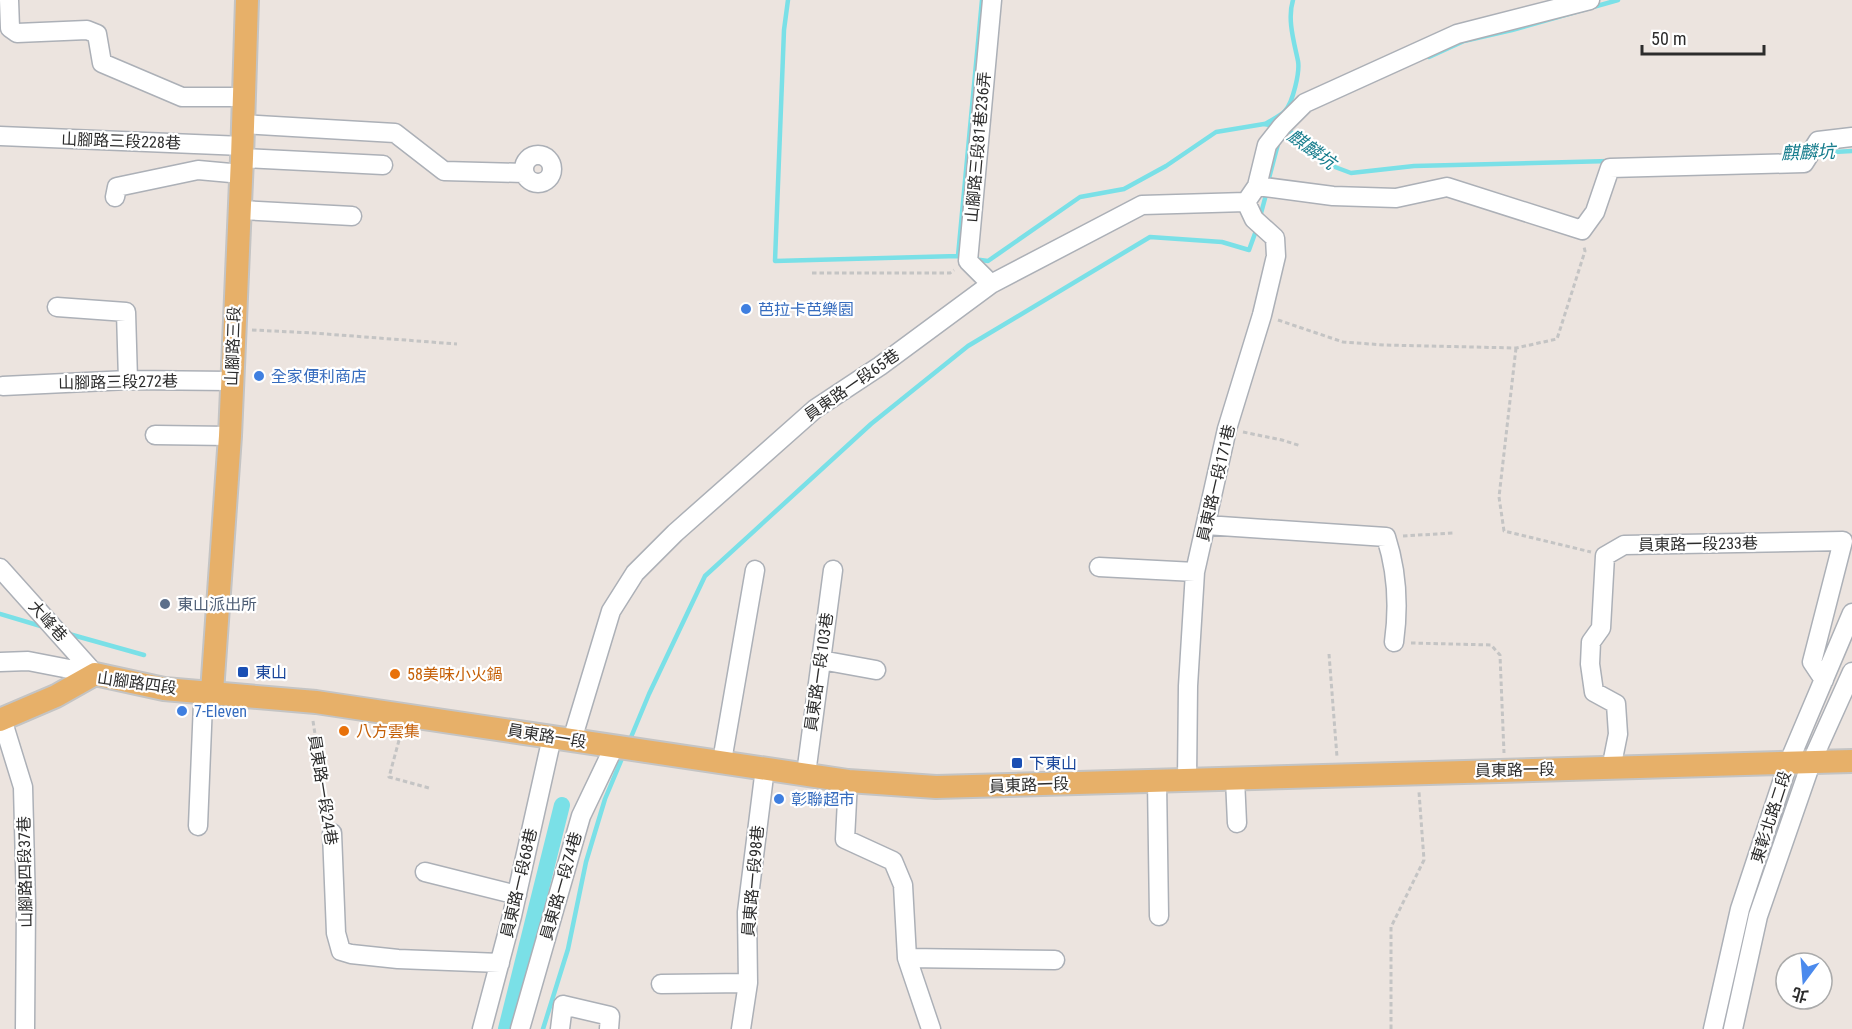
<svg xmlns="http://www.w3.org/2000/svg" width="1852" height="1029" viewBox="0 0 1852 1029" font-family="'Roboto Condensed','Noto Sans TC',sans-serif">
<style>
.lines{fill:none;stroke-linecap:round;stroke-linejoin:round}
.stream{stroke:#7ae0e7;stroke-width:4.5}
.canal{stroke:#7ae0e7;stroke-width:16}
.minor-casing{stroke:#acb0b7;stroke-width:21}
.major-casing{stroke:#c4c4c4;stroke-width:26}
.path{stroke:#c4c4c4;stroke-width:3;stroke-dasharray:4.5 3;stroke-linecap:butt}
.minor{stroke:#fff;stroke-width:18}
.major{stroke:#e7b069;stroke-width:22}
.shop-dot{fill:#3f7fe0;stroke:#fff;stroke-width:2}
.service-dot{fill:#5c6f8a;stroke:#fff;stroke-width:2}
.transit-dot{fill:#1a4fb4;stroke:#fff;stroke-width:2}
.food-dot{fill:#e8710a;stroke:#fff;stroke-width:2}
.labels{text-anchor:middle;dominant-baseline:central;stroke-width:4.5;stroke-linejoin:round;paint-order:stroke}
.street-label{font-size:16px;fill:#2c2c2c;stroke:#fff}
.shop-label{font-size:16px;fill:#366cbe;stroke:#fff;text-anchor:start}
.service-label{font-size:16px;fill:#4e5e75;stroke:#fff;text-anchor:start}
.transit-label{font-size:16px;fill:#164399;stroke:#fff;text-anchor:start}
.food-label{font-size:16px;fill:#c56008;stroke:#fff;text-anchor:start}
.water-label{font-size:18px;font-style:italic;fill:#177d8d;stroke:#fff}
</style>
<rect width="100%" height="100%" fill="#ece4df"/>
<g class="lines">
<path class="stream" d="M788,0L784,30L775,261L958,256
M1429,57L1464,41L1512,30L1618,0
M1265,124C1271,120 1281,116 1285,111C1293,102 1300,72 1298,61C1294,42 1287,19 1293,0
M1286,129L1300,138L1327,164L1351,173L1414,166L1610,161
M1816,153L1852,151
M1786,155L1805,154
M1268,182L1278,144
M1260,217L1267,191
M965,257L958,256L982,0
M973,259L988,261L1080,197L1124,189L1166,166L1216,132L1264,124L1275,126
M0,614L44,627
M69,634L144,655
M629,742L649,694L705,576L871,424L968,346L1150,237L1222,242L1249,250L1257,228
M543,1029L568,949L586,862L605,799L623,756"/>
<path class="canal" d="M506,1029L562,805"/>
<g class="minor-casing">
<path id="minor" d="M9,0L10,28L17,33L87,30L97,34L102,63L182,97H243
M243,124L395,133L444,171L524,173
M0,136L243,146
M524 169a14 14 0 1 1 28 0a14 14 0 1 1-28 0Z
M242,158L383,165
M1257,186L1333,196L1396,198L1447,187L1582,230L1595,212L1610,168L1804,163L1818,141L1852,137
M115,197L117,187L198,170L242,174
M240,210L352,216
M991,284L968,261L992,0
M57,307L126,312L128,380
M3,386L128,380L232,381
M155,435L230,436
M1206,525L1386,537C1397,571 1399,606 1394,642
M1099,567L1195,572
M0,568L95,674
M821,660L876,670
M0,662L28,661L95,674
M2,719L23,787L26,905L25,1029
M572,740L611,611L635,573L675,533L815,409L880,366L991,284L1142,205L1246,202L1257,186L1267,145L1282,126L1305,103L1457,34L1590,0
M722,761L755,570
M1611,769L1618,734L1616,704L1594,692L1590,664L1591,642L1601,628L1605,556L1624,545L1843,541L1812,662L1824,680
M806,774L833,570
M1235,779L1237,823
M1187,780L1188,686L1195,572L1227,429L1262,315L1276,256L1275,238L1254,219L1246,202
M848,781L845,839L893,861L903,885L907,958L931,1029
M1157,781L1159,916
M198,826L203,703L212,692
M332,833L336,933L341,951L351,954L398,959L500,963
M425,872L517,895
M907,958L1055,960
M661,984L748,983
M482,1029L512,916L552,737
M520,1029L581,816L614,747
M560,1029L563,1005L610,1016L609,1029
M741,1029L748,983L747,912L765,768
M1713,1029L1740,909L1788,764L1852,613
M1733,1029L1758,916L1811,763L1852,672"/>
</g>
<g class="major-casing">
<path id="major" d="M212,692L230,436L242,158L247,0
M0,720L56,696L95,674L164,689L316,702L848,781L936,787L1852,761"/>
</g>
<path class="path" d="M812,273H950L954,270
M1278,320L1343,342L1384,345L1516,348L1557,339L1585,251L1584,247
M252,330L313,333L457,344
M1516,348L1499,497L1504,531L1591,552
M1243,432L1282,440L1301,446
M1403,536L1453,533
M1411,643L1491,645L1500,655L1504,753
M1329,654L1337,757
M313,721L328,818
M401,733L389,777L429,788
M1391,1029V927L1424,860L1419,792"/>
<use href="#minor" class="minor"/>
<use href="#major" class="major"/>
</g>
<g class="shop-dot">
<circle cx="746" cy="309" r="6"/>
<circle cx="259" cy="376" r="6"/>
<circle cx="182" cy="711" r="6"/>
<circle cx="779" cy="799" r="6"/>
</g>
<circle class="service-dot" cx="165" cy="604" r="6"/>
<g class="transit-dot">
<rect x="237" y="666" width="12" height="12" rx="3"/>
<rect x="1011" y="757" width="12" height="12" rx="3"/>
</g>
<g class="food-dot">
<circle cx="395" cy="674" r="6"/>
<circle cx="344" cy="731" r="6"/>
</g>
<g class="labels">
<g class="street-label">
<text transform="translate(121 141) rotate(2)">山腳路三段228巷</text>
<text transform="translate(978 147) rotate(-85)">山腳路三段81巷236弄</text>
<text transform="translate(233 346) rotate(-88)">山腳路三段</text>
<text transform="translate(118 382) rotate(-1)">山腳路三段272巷</text>
<text transform="translate(852 385) rotate(-35)">員東路一段65巷</text>
<text transform="translate(1216 483) rotate(-77)">員東路一段171巷</text>
<text transform="translate(1698 544) rotate(-1)">員東路一段233巷</text>
<text transform="translate(48 621) rotate(48)">大峰巷</text>
<text transform="translate(819 672) rotate(-82)">員東路一段103巷</text>
<text transform="translate(137 683) rotate(8)">山腳路四段</text>
<text transform="translate(547 736) rotate(9)">員東路一段</text>
<text transform="translate(1515 770) rotate(-1)">員東路一段</text>
<text transform="translate(1029 785) rotate(-2)">員東路一段</text>
<text transform="translate(323 790) rotate(81)">員東路一段24巷</text>
<text transform="translate(1771 817) rotate(-72)">東彰北路二段</text>
<text transform="translate(25 872) rotate(-91)">山腳路四段37巷</text>
<text transform="translate(753 881) rotate(-85)">員東路一段98巷</text>
<text transform="translate(519 883) rotate(-77)">員東路一段68巷</text>
<text transform="translate(561 886) rotate(-74)">員東路一段74巷</text>
</g>
<g class="shop-label">
<text x="758" y="309">芭拉卡芭樂園</text>
<text x="271" y="376">全家便利商店</text>
<text x="194" y="711">7-Eleven</text>
<text x="791" y="799">彰聯超市</text>
</g>
<g class="service-label">
<text x="177" y="604">東山派出所</text>
</g>
<g class="transit-label">
<text x="255" y="672">東山</text>
<text x="1029" y="763">下東山</text>
</g>
<g class="food-label">
<text x="407" y="674">58美味小火鍋</text>
<text x="356" y="731">八方雲集</text>
</g>
<g class="water-label">
<text transform="translate(1312 149) rotate(36)">麒麟坑</text>
<text transform="translate(1808 152) rotate(-2)">麒麟坑</text>
</g>
</g>
<g transform="translate(1804 981) rotate(196)"><circle r="28" fill="#ffffff" stroke="#ababab" stroke-width="1.5"/>
<path d="M0-4.5L10 22L0 15L-10 22Z" fill="#4b8aed"/>
<text y="-9" font-size="16" font-weight="bold" text-anchor="middle" fill="#2c2c2c">北</text>
</g>
<path d="M1642 45v9h122v-9" fill="none" stroke="#2c2c2c" stroke-width="3"/>
<text x="1651" y="45" font-size="18" fill="#2c2c2c" stroke="#ffffff" stroke-width="4.5" paint-order="stroke">50 m</text>
</svg>
